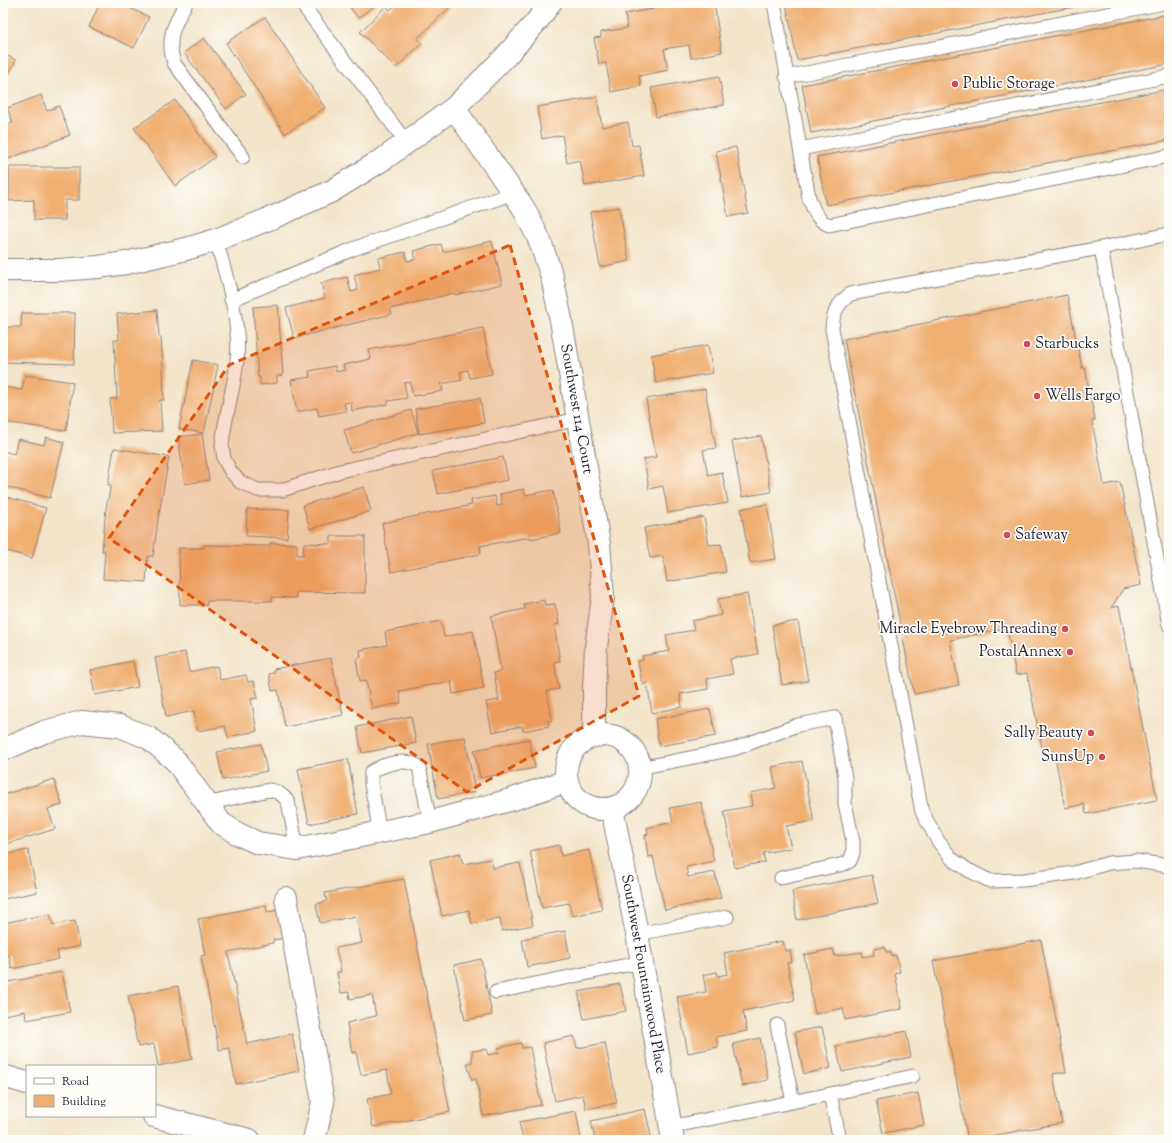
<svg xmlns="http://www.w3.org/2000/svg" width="1172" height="1143" viewBox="0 0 1172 1143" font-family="'Sorts Mill Goudy',serif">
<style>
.building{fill:#f0af71}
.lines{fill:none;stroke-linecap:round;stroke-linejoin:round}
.lane-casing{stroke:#8a8382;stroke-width:15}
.street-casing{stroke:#8a8382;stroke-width:24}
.lane{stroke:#fff;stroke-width:13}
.street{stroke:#fff;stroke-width:22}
.marked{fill:#de560e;fill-opacity:0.2;stroke:#de560e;stroke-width:3;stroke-dasharray:8 5;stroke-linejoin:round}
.poi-dot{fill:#d1495b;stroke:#fdfcf7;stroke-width:1.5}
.labels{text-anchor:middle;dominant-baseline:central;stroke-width:3.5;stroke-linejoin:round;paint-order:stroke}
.poi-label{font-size:15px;fill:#22223b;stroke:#fdfcf7;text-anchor:start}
.street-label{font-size:15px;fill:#22223b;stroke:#fdfcf7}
</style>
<rect width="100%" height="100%" fill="#fdfcf7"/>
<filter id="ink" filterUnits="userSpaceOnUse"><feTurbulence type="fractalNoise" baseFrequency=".025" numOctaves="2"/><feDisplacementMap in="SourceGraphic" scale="8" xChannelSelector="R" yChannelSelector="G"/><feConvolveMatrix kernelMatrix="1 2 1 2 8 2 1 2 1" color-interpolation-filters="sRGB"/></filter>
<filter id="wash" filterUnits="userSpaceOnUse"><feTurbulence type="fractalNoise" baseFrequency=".012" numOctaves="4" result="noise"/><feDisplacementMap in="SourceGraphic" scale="16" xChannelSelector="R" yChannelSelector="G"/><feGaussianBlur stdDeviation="0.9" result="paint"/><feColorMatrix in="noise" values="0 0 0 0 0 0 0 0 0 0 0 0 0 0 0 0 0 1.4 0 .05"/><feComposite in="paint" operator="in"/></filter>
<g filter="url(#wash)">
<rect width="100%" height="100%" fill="#f2e4c8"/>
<g id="blocks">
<path class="building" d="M100,3H133L130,8L149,17L134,48L89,27Z
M347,3H378L358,18Z
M397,3H454L417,39L422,43L396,68L360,32L386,6L390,10Z
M652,3H714L722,52L691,58L689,45L664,49L668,70L639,76L641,86L611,92L606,63L599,64L594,38L601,37V32L627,28L625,14L653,9Z
M786,3H1089V4L797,60Z
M1169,14V64L811,133L802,85Z
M265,17L325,108L285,134L226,43Z
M204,38L246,94L226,109L184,53Z
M3,54L16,60L3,85Z
M719,76L724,105L656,117L651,88Z
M1169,89V140L826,205L817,157Z
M41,95L47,111L59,106L70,135L3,161V126L13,123L7,108Z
M597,97L602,127L628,122L632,146L639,145L644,176L585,186L580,160L567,163L562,135L542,139L537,107Z
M175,100L215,157L175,186L134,128Z
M736,147L748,213L728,217L716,151Z
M9,167H79V200H65V220H34V200L9,201Z
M619,207L629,261L600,267L590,212Z
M492,241L502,284L455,295L454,293L390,309L392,314L294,338L286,308L325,298L321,283L347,277L351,292L358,290L354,275L380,268L378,258L405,252L407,261L416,259L413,251L441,244L443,252Z
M1067,295L1082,368H1085L1095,420L1092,421L1104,485L1120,482L1141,585L1123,589L1111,608L1119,606L1157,800L1086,814L1084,804L1065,808L1054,751L1043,753L1027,673L1016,675L1007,628L950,640L959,685L914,694L844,339Z
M278,305L283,375L277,376V383L260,385V377H258L253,307Z
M157,310L159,337H161L163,367L164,400H160L162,431L112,433L110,399H117L114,340H119L117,314Z
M22,313H75L74,364L3,362V327H21Z
M483,328L492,374L470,378L468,370L460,372L462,380L441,384L443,391L413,396L410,382L404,383L407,398L388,401V404L352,411L351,402L344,403L346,411L319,416L317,408L297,412L291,380L310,377L309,371L335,366L336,372L345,370L343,365L371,359L369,350Z
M708,345L713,373L656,383L651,355Z
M193,360L218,365L204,433L179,429Z
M25,375L73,382L66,431L3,422V387L22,390Z
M705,389L716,448L703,450L708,475L722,472L728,503L668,513L663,486L649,489L644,459L656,457L646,399Z
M480,398L484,423L419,434L415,409Z
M411,410L418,433L351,453L344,430Z
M202,434L209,480L185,484L178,437Z
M761,436L771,492L742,497L732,441Z
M46,437L64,442L50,498L3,486V451L14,454L18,439L44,445Z
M114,448L169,457L158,520L153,556H148L146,582L103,579L105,551H102L106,508L111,485H108Z
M503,457L508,480L438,494L433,471Z
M364,487L371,511L310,529L303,505Z
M524,489L525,495L553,490L561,533L531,539L530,537L480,546L481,554L391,572L382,523L472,505L471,500L495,496L497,506L502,505L500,494Z
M3,496L46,508L32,558L3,550Z
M767,504L776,559L750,563L741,509Z
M247,509L289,510L287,538L246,536Z
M704,517L709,545L721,544L726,572L667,582L663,556L650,558L644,528Z
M331,536H365V593L296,592V598L272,597V601H207V605H180L179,548H204V545L270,546V543L297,544V555H303L304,543L331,544Z
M747,594L758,654L730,659L733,674L707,679L708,689L680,694L682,707L652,713L647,683L642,685L638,661L643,660L642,656L669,651L666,635L694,630L692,621L721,615L718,599Z
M544,600L545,605L555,604L559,624L554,625L560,661L554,662L559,689L547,691L552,720L548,721L549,726L523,731L522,726L492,732L486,702L499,700L494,673L501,671L491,616L525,609L524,604Z
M441,621L444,637L473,631L484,688L453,694L451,681L399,691L401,703L372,709L366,680L360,681L356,659L361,657L360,650L387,645L385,632Z
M798,621L808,681L782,685L772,625Z
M185,652L189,672L217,666L220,680L246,675L248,682L254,681L258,698L251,699L257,731L228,737L225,726L198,731L194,711L166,717L155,658Z
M331,658L343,715L285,727L278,690L272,691L269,674L274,673V669Z
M133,661L138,687L95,695L90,670Z
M710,709L716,736L659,746L655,719Z
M411,716L416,743L362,753L357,727Z
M465,737L475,792L438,799L428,744Z
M529,739L535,768L480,778L474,750Z
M261,744L267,771L223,780L217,752Z
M348,759L358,814L309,824L298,769Z
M802,761L814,821L786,826L791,848L763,853L765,862L735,868L724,811L752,806L750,793L776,788L772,767Z
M54,779L62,805L48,809L55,829L3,845V795Z
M701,802L714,861L686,867L688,877L715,872L721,898L665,910L653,856L648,857L645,835L648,834L647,828L673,822L670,808Z
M559,845L561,856L589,850L602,910L572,916L569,903L542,908L530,851Z
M28,850L37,892L3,899V855Z
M460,853L463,864L491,859L493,868L520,863L533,925L502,931L500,918L472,924L469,910L442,916L430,860Z
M872,875L878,903L797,920L792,891Z
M404,879L450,1112L373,1127L367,1099L391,1094L387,1070L361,1075L356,1052L352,1053L347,1023L376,1016L372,995L350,999L349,992L341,993L337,972H341L336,948L362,943L356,916L320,923L316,904L327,901L325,893Z
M266,905L267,912L279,910L285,938L273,940V943L228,952L247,1044L292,1034L299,1071L236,1084L229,1048L219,1050L201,956L205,955L198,919Z
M50,914L53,925L75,921L80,946L57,951L59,959L12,969L9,955L3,956V923Z
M565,931L570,958L527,967L522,939Z
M1041,940L1066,1072L1053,1074L1062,1123L968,1140L933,961Z
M783,941L785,951L790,950L792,962L787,963L795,1000L743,1011L747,1031L716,1037L718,1047L688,1053L677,997L706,992L703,975L717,972L718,976L728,974L724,953Z
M885,947L886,952H891L892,956L896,955L900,972L895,973L902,1009L845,1020L843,1008L815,1014L804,955L833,949L835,956L862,952L863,957L874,955L873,949Z
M481,959L492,1015L465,1020L454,965Z
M62,972L70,1012L26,1020L25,1011L4,1015L3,983Z
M620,984L626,1011L584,1019L578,992Z
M178,986L192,1059L158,1066L154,1044L138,1047L128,996Z
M822,1027L831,1068L804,1074L795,1032Z
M906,1031L911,1057L842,1072L836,1046Z
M574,1036L577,1048L605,1043L617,1103L586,1109L583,1095L555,1101L543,1043Z
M760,1038L768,1080L742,1086L733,1044Z
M521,1043L522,1048L530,1047L541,1105L483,1116L476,1079L472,1080L467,1064L472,1062V1051L487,1049L488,1055L499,1053L498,1048Z
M918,1093L924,1125L883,1133L876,1101Z
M645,1109L651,1136L635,1140H595L591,1121Z
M576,1111L581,1138L571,1140H523L519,1122Z"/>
</g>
</g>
<g filter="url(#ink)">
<use href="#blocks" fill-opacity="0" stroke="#8a8382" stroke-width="1"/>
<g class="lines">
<g class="lane-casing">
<path id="lane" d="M186,3C174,24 166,39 174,63L243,157
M301,3L406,142
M774,3L809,198C814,210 816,220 829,225L1169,156
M786,77L1164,3
M800,149L1169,76
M1169,234L1101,248L850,294C837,305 833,312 832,329L922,812L938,841L952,859L968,870L990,881L1024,880L1074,873L1109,863L1136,861L1169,866
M216,240C226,274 241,324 237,360C234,389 225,416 222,445L224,459L231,472L240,482L258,490H282L340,471L578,419
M1101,248L1169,625
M231,300L353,249L514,193
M639,768L734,749L798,725L835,718L845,778V803L853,842V853L850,861L844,864L781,878
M206,804L269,790C278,791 282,795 288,801L297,849
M380,833L371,784V772C384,764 406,757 419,767L430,822
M637,934L727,917
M496,992L642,962
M777,1025L793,1102
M670,1127L830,1094
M840,1140L830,1094L913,1076"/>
</g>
<g class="street-casing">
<path id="street" d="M454,108L523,207L540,241L552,277L561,320L599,544L603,597L596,647L594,689V736
M3,270H59L98,267L126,263L186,249L216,240L274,217L332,191L385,158L454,108L505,57L538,20L550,3
M566 772a37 37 0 1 1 74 0a37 37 0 1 1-74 0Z
M3,750L44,732L82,722L120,726L149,738L175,760L221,823L238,834L258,843L297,849L430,822L510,800L567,781
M612,808L637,934L673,1140
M286,898L323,1102L314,1140
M3,1076L27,1083
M154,1116L249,1140"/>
</g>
<use href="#lane" class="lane"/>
<use href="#street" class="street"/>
</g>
</g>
<path class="marked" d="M510,245L639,696L467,792L109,538L229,365Z"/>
<g class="poi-dot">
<circle cx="955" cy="84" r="4"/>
<circle cx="1027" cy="344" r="4"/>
<circle cx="1037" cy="396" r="4"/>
<circle cx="1007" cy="535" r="4"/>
<circle cx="1065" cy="629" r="4"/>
<circle cx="1070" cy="652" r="4"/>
<circle cx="1091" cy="733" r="4"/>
<circle cx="1102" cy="757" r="4"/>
</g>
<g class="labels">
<g class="poi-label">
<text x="963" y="84">Public Storage</text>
<text x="1035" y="344">Starbucks</text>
<text x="1045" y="396">Wells Fargo</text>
<text x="1015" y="535">Safeway</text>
<text x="1057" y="629" text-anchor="end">Miracle Eyebrow Threading</text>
<text x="1062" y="652" text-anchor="end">PostalAnnex</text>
<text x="1083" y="733" text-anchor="end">Sally Beauty</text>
<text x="1094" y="757" text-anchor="end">SunsUp</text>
</g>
<g class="street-label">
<text transform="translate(576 409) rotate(80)">Southwest 114 Court</text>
<text transform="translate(643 974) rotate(80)">Southwest Fountainwood Place</text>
</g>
</g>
<rect width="1172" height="1143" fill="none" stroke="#fdfcf7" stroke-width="16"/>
<rect x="26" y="1065" width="130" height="52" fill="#fdfcf7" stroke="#a5a5ac"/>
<rect x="34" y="1078" width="20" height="6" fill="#ffffff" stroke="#a5a5ac"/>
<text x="62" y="1085" font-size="12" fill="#22223b">Road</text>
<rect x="34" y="1095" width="20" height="12" fill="#f0af71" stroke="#a5a5ac"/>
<text x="62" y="1105" font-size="12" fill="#22223b">Building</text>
</svg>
